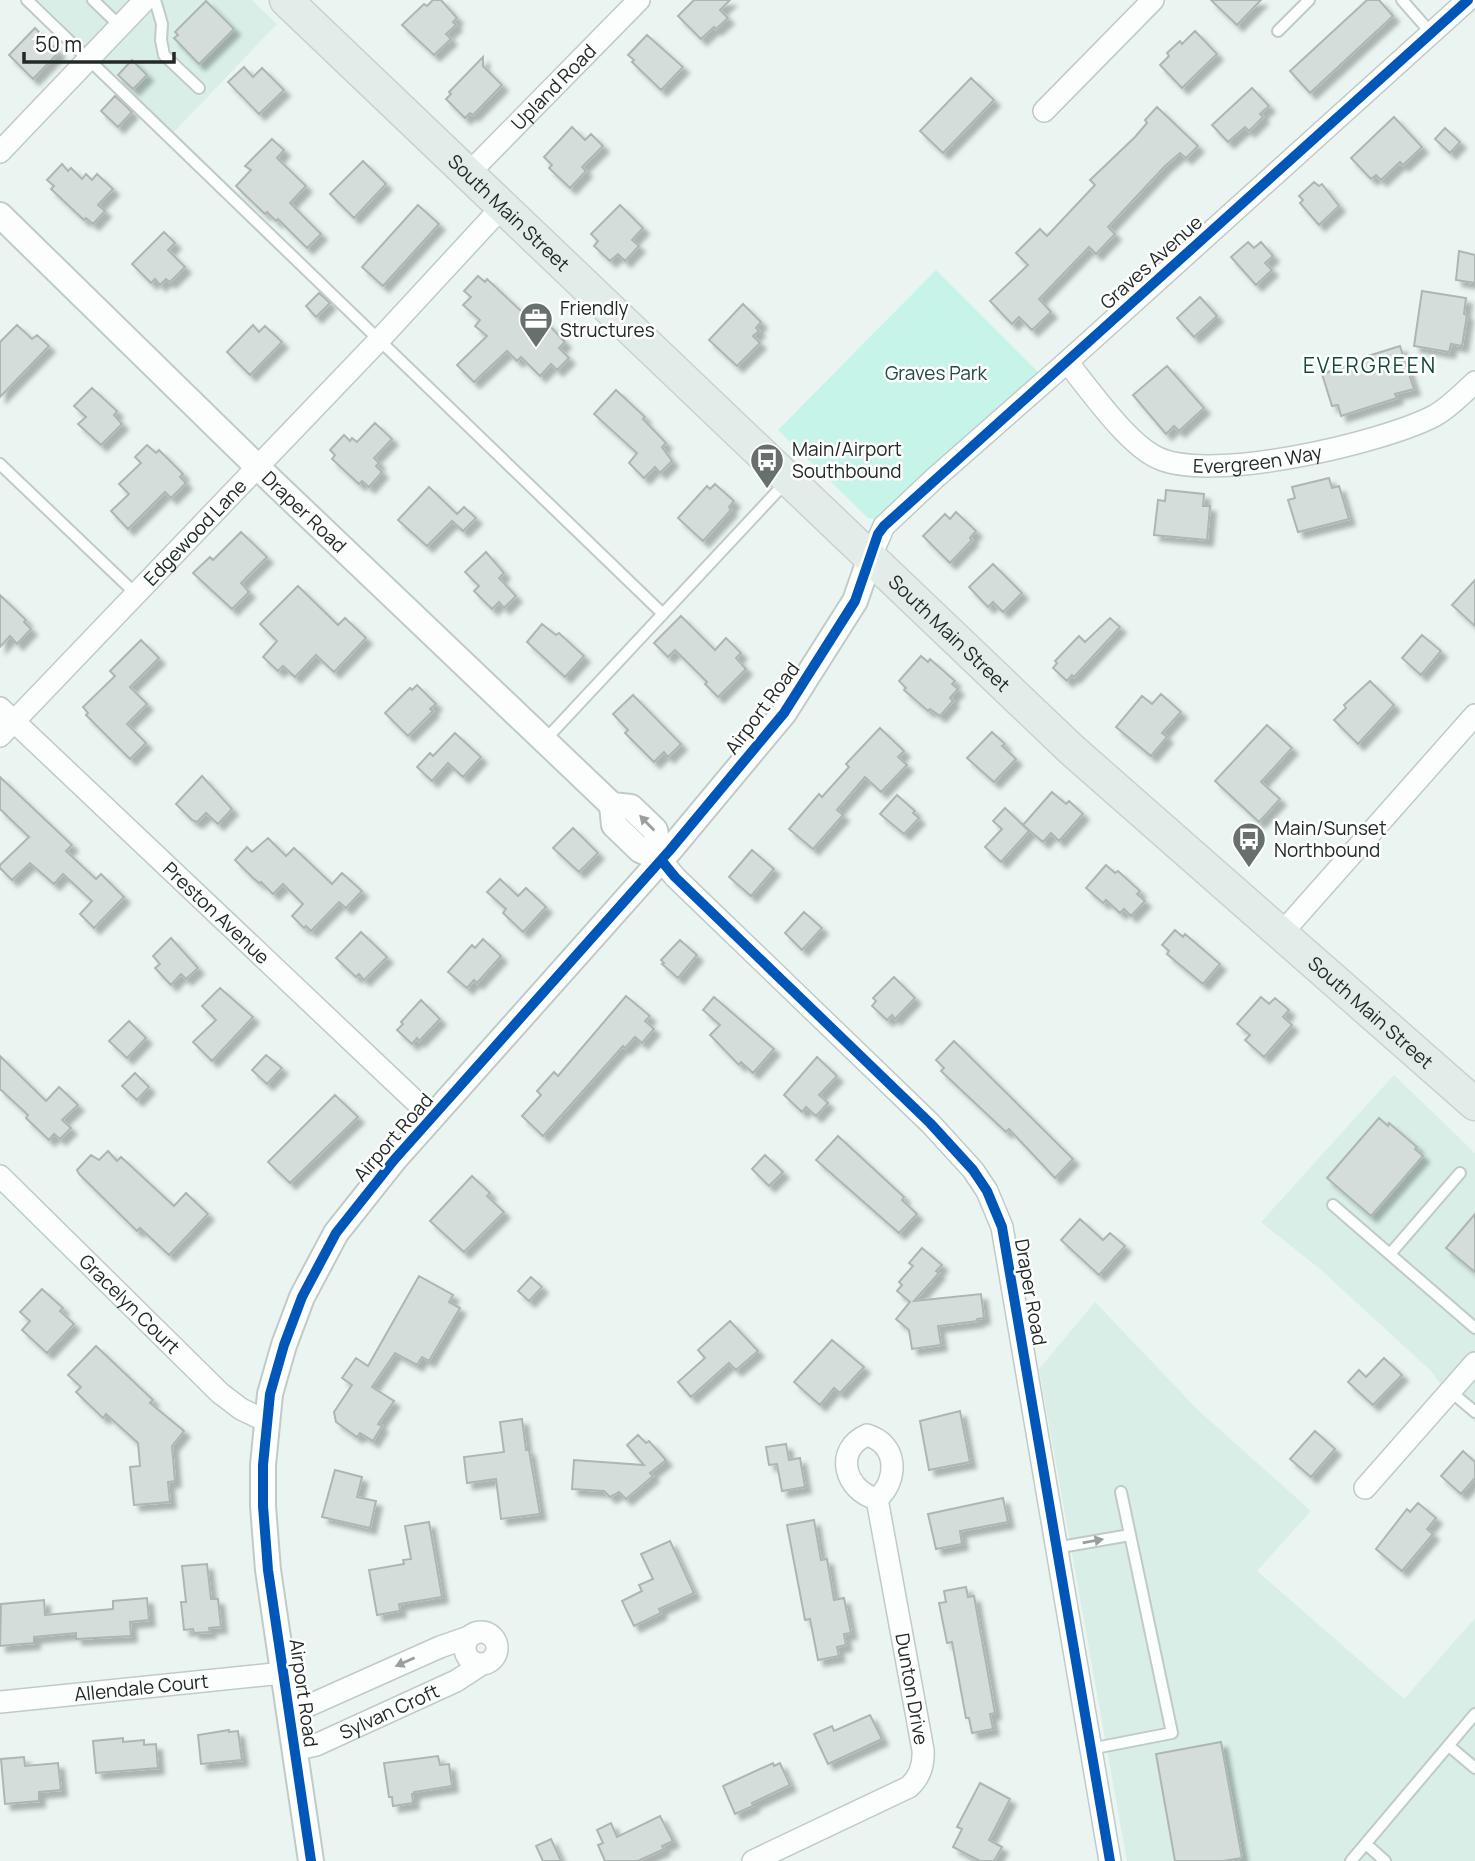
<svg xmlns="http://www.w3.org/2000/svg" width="1475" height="1861" viewBox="0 0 1475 1861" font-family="Manrope,sans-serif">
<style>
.built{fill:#d8eee7}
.green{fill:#c6f4e8}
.building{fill:#d4ddda;stroke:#aeb6b4;stroke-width:2;filter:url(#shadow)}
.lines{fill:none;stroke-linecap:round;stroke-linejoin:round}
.service-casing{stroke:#c0cac7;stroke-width:14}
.minor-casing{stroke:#c0cac7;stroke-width:24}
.tertiary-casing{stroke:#c0cac7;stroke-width:28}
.primary-casing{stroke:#ccd0cf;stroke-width:35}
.service{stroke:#fcfefd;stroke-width:10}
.minor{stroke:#fcfefd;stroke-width:21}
.tertiary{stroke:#fcfefd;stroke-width:24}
.primary{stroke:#e2edea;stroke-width:32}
.cycleway-casing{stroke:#fff;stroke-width:15}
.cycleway{stroke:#0057b8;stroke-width:10}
.oneway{fill:#9a9e9d}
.labels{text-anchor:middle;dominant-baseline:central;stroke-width:5;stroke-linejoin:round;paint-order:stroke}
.street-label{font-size:19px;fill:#222927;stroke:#fff}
.poi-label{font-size:19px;fill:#222927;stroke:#fff;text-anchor:start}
.park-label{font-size:19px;fill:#214c41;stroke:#fff}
.neighbourhood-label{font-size:21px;letter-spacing:2px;fill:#12493d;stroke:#fff}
</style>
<defs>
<filter id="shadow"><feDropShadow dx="6" dy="6" stdDeviation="2" flood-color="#0004"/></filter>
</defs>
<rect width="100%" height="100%" fill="#eaf5f2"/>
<path class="built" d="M38,0H252L277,24L173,133Z
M1394,1075L1475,1153V1422L1455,1404L1431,1371L1320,1269L1261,1222Z
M1095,1302L1198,1410L1311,1511L1257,1571L1404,1699L1475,1618V1861H1127L1039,1369Z"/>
<path class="green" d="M936,270L1042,376L877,519L868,518L778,430Z"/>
<path class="building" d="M433,0H441L457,18L453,22L456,25L446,34L451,39L434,55L402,25L424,4L427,6Z
M694,0H730L720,10L728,18L716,29L714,27L701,39L678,16Z
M1211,0H1261L1237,25Z
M1367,0H1379L1393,16L1310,93L1290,71Z
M206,1L234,29L199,64L174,38L178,35L175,32Z
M35,28L59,52L33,79L9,55Z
M1195,31L1217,54L1182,88L1160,65L1169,56L1167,53L1180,41L1182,44Z
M647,35L683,67L661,90L632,62L634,60L628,55Z
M483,57V66L502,85L473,115L470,113L465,118L446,99L451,94L449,92Z
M132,60L147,75L133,89L118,75Z
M244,67L253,77L262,68L284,90L259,114L228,82Z
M971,78L994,100L943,153L920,131Z
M1252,88L1269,106L1260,114L1263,117L1249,131L1245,127L1228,142L1212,125Z
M115,96L132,112L118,127L101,111Z
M1157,107L1198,146L1186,158L1180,153L1165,166L1108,227L1115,234L1096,254L1089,247L1039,299L1051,312L1032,330L1019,317L1012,324L990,301L1028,265L1016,253L1040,229L1047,236L1095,185L1090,180L1135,137L1147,123L1145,120Z
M1394,117L1422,147L1403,165L1400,162L1381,180L1376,175L1371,179L1351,158Z
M572,127L585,140L591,134L603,146L582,167L586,171L570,188L549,168L552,165L544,157Z
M1445,128L1460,142L1450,153L1435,139Z
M272,139L284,150L277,158L306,186L290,203L321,234L307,248L278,219L276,221L267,212L265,214L236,186L251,170L245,166Z
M363,161L386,184L354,218L330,194Z
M62,164L68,171L71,168L82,179L86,174L92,180L97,174L113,189L98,205L105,211L93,224L86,218L84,220L51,189L54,186L47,180Z
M1314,182L1319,186L1322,184L1339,206L1319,225L1300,203L1303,200L1299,196Z
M418,205L439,224L383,286L362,267Z
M620,205L643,228L632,240L639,246L625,261L618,254L610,261L594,246L598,241L591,234Z
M164,232L175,243L168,250L185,267L170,282L166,279L160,285L155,279L151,283L132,264Z
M1248,242L1254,248L1261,242L1273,256L1265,263L1272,270L1256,285L1231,257Z
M1459,251L1475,255V283L1456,280Z
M478,276L485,282L487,279L538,327L544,320L565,342L559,348L569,358L557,370L551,364L540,376L521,357L517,361L507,351L474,382L457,365L487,336L475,326L480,320L463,305L471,297L464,291Z
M1422,291L1466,298L1464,314L1467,315L1462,346L1451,344L1449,352L1414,346Z
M319,293L330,303L316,317L306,306Z
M1200,297L1217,316L1194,337L1177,318Z
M743,304L761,322L756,328L759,331L753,336L760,343L737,366L709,340Z
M17,325L32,339L37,335L49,346L0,397V342Z
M253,325L259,332L265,326L282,342L250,375L227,352Z
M1400,346L1414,389L1395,394L1397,398L1341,416L1338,405L1332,406L1322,374L1369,359L1368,356Z
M1167,366L1204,408L1179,431L1174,426L1166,434L1133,395Z
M92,388L117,411L114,415L122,424L101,445L78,424L86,417L74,406Z
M616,390L645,417L643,419L666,443L662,447L672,461L660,473L655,467L644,478L629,463L637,453L594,414Z
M375,423L392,439L374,458L379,463L376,466L382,472L369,487L362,481L359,484L332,459L335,455L330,450L344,435L350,441L352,438L357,442Z
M147,445L156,453L159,450L183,474L180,477L186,483L171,498L165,492L128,529L111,511L129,494L119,484L141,463L135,457Z
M1329,478L1332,488L1339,486L1349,519L1298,532L1288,500L1295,498L1292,487Z
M715,484L734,501L729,507L731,510L703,541L678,518L707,486L710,489Z
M429,487L457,514L464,507L476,518L463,531L452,521L427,546L398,520Z
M1166,490L1204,494L1203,506H1210L1207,540L1154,535L1158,500L1165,501Z
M956,512L976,531L970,538L972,540L950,563L923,536L945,514L950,519Z
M241,532L267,557L241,583L249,592L232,609L193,573L210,557L213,560Z
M486,552L504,573L499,578L516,596L504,608L499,602L492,609L474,591L479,586L465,572Z
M993,564L1022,593L1003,612L993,602L988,607L969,587Z
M1475,580V626L1452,605Z
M298,586L338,625L345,618L366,638L334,672L316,655L295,677L283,666L278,671L263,657L277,641L260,624Z
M0,595L26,620L24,622L31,629L17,644L10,636L0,647Z
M681,616L715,650L726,638L741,653L736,658L746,669L718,697L705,684L707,682L675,650L668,657L654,643Z
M1110,618L1120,627L1074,677L1072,675L1067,681L1053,668L1057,663L1055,661L1079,636L1085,642Z
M542,624L556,635L559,633L584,656L565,677L527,642Z
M1422,635L1441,651L1421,675L1402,658Z
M141,640L159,658L130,687L147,704L127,724L146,743L130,759L86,715L88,713L83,707L115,676L110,671Z
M921,656L928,662L930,659L955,681L952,684L958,689L950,698L953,701L940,716L930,709L928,711L904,690L906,688L899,681Z
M1370,681L1394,705L1358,744L1334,720L1346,708L1344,705Z
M417,685L436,704L430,709L433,711L408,736L385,713L410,688L412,690Z
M1161,694L1181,712L1162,733L1167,737L1151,756L1116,727L1142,696L1152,704Z
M633,695L681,744L668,757L664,752L654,762L625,733L628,730L613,714Z
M1267,725L1292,748L1261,782L1280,799L1259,822L1215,781Z
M880,728L904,751L898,757L907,765L881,792L865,777L837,810L843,815L813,849L789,829L819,794L822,797L849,767L846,764Z
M992,732L1005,744L1002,746L1016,759L994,782L967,758Z
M455,733L481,757L463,777L448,763L432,781L417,767L430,753L433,756Z
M202,776L232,809L218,824L206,813L197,822L192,820L176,804Z
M0,777L72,845L66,851L96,879L101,874L124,897L94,928L80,914L92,901L63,874L54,884L30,863L12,880L0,868V865L29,837L0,809Z
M1052,792L1066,804L1069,801L1083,814L1059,841L1051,833L1043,842L1023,825Z
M897,795L915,811L913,813L919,818L904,834L880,814Z
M1005,808L1029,831L1001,862L985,847L1002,829L993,821Z
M573,828L598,853L579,872L553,848Z
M268,838L286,856L294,848L332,884L342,873L362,891L346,908L339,902L311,931L306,926L304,928L292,916L303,904L283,884L273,894L261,882L259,883L251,876L235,860L247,847L252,852Z
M752,850L774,869L751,896L729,877Z
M1106,865L1115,873L1118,871L1140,891L1137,894L1145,901L1131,916L1124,909L1120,913L1106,900L1103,903L1086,888Z
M500,879L518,896L526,888L546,907L523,932L503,913L506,909L487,892Z
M804,912L822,928L802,950L785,933Z
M1175,930L1183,937L1185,934L1220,964L1203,984L1167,954L1169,951L1162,945Z
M361,932L387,957L364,980L359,974L356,977L336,958Z
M171,938L198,968L186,979L181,974L171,985L155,968L160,964L153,956Z
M483,939L501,956L477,983L474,980L467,988L448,972L472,945L475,948Z
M680,940L697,955L678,978L662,964L664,963L661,960Z
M894,977L915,998L895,1019L892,1015L887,1020L872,1006L876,1001L873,998Z
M220,988L253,1017L212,1061L193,1042L216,1020L202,1006Z
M626,996L650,1016L645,1021L654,1029L642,1043L635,1037L625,1048L623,1046L543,1136L522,1116L541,1095L537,1091L554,1072L558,1076Z
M714,997L774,1049L753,1073L741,1062L739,1065L710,1035L720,1025L703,1010Z
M1261,997L1269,1004L1275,998L1289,1010L1283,1017L1292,1025L1264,1057L1245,1040L1250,1035L1237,1024Z
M421,1000L440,1019L419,1041L417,1038L412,1044L397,1030L403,1024L401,1022Z
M129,1021L146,1038L127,1058L109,1041Z
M954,1041L1073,1159L1055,1178L1009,1129L1006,1132L941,1071L944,1068L936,1060Z
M266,1055L282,1068L267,1084L252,1070Z
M0,1056L46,1101L59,1087L78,1105L62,1120L71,1128L60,1139L54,1134L49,1140L26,1118L28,1115L0,1089Z
M817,1057L837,1076L819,1095L828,1103L816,1116L806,1107L802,1112L784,1095Z
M135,1073L149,1087L137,1100L122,1086Z
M335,1095L358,1117L290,1183L268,1162Z
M1379,1118L1388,1126L1389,1123L1417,1147L1415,1149L1423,1156L1371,1216L1327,1178Z
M838,1136L904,1197L902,1200L917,1214L899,1233L816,1160Z
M108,1151L117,1161L121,1157L174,1206L186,1193L208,1214L169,1255L140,1228L137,1231L79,1174L77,1170L91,1155L99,1160Z
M765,1155L783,1172L769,1186L752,1169Z
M472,1176L490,1193L487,1196L504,1212L464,1252L430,1221Z
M1475,1214V1272L1446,1248Z
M1080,1219L1103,1240L1110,1233L1125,1246L1099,1275L1061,1240Z
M922,1248L942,1265L936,1271L939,1273L914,1301L981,1294L984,1318L977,1319L978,1321L938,1326L941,1345L912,1349L909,1330L896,1319L910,1302L897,1291L902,1285L899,1282L913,1266L909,1263Z
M419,1276L453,1295L449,1302L460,1308L429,1361L422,1357L417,1365L395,1353L372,1387L394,1401L378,1424L382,1426L373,1441L360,1433L357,1437L336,1422L334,1412L352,1385L342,1378L356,1358L368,1366Z
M531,1277L542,1287L529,1301L518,1291Z
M42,1289L63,1308L60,1311L74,1324L47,1353L22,1330L30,1321L20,1312Z
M730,1321L758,1351L736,1370L729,1363L691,1397L678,1382L705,1358L698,1350Z
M832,1340L864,1367L840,1393L834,1388L820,1405L794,1382Z
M96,1346L153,1400L150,1403L184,1431L172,1446L175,1481L168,1482L170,1502L134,1505L130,1467L140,1466L138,1443L106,1414L103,1418L76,1392L81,1387L68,1375Z
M1384,1358L1402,1375L1373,1405L1348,1382L1359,1370L1366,1377Z
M960,1411L970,1462L929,1470L920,1421Z
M522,1419L526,1450H529L540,1514L501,1519L496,1479L467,1483L464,1457L504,1452L500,1422Z
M1315,1431L1335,1449L1311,1477L1290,1459Z
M638,1435L646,1443L649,1441L666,1460L650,1473L653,1476L626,1499L619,1492L610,1497L604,1491L572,1489L574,1460L644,1465L627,1445Z
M786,1444L789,1460L800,1458L805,1487L782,1491L777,1464L769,1465L766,1447Z
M1463,1451L1475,1462V1478L1461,1494L1441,1476Z
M335,1470L362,1477L357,1497L376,1501L370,1528L322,1517Z
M1003,1498L1008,1522L960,1531L962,1544L936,1549L928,1514Z
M1418,1503L1436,1518L1427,1529L1433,1534L1402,1571L1376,1549L1407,1509L1410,1512Z
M814,1520L821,1560L827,1559L834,1600L844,1598L851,1633L844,1634L846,1645L837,1647L839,1656L818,1660L810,1619L805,1620L787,1525Z
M429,1522L442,1597L399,1604L400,1611L377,1615L369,1570L404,1564L403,1560L411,1559L405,1526Z
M670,1541L694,1593L659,1609L661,1613L634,1626L622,1601L642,1591L639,1585L653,1579L641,1554Z
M207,1564L211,1599H218L221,1627L209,1628L210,1632L194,1633L193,1629L184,1630L181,1602H186L182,1566Z
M966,1587L968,1597L974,1596L995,1713L990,1714L993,1729L972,1733L969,1718H966L952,1642L947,1643L939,1603L946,1602L944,1591Z
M147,1598L149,1620L130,1622L131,1636L76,1639V1633L34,1637V1643L0,1646L1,1604L44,1600L45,1615L113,1609V1601Z
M870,1715L882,1739L828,1764L814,1734L832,1726L834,1731Z
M229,1730V1732L238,1731L242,1760L201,1764L198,1735Z
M123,1738V1742L144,1740V1745L156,1744L158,1768L96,1773L93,1741Z
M1221,1742L1242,1858L1223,1861H1175L1156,1754Z
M438,1756L440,1765L449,1764L452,1786L414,1792V1794H412L413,1803L393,1806L392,1797H389L384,1763Z
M24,1757L25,1766L58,1763L61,1790L39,1792V1801L5,1804L1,1759Z
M773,1763L774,1766L780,1763L790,1785L752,1803L753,1806L735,1814L723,1786Z
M980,1783L1010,1799L989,1840L1002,1847L994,1861H980L953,1847L962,1829L957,1827Z
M660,1816L673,1841L662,1846L664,1849L638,1861H605L598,1845L603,1843L597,1830L611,1823L617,1837Z
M551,1839L561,1861H543L536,1846Z"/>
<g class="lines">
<g class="service-casing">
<path id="service" d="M27,0L663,614
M93,0L120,26
M155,0L162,24L161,40L164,55L199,88
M1402,0L1431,33
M1278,31L1309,0
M0,464L136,594
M545,740L786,482
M1333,1205L1475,1328
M1390,1254L1460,1173
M1450,1391L1475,1412
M1055,1548L1130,1535
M1449,1746L1475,1768
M1090,1749L1172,1733L1121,1492
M1366,1844L1385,1861
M1351,1861L1475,1714"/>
</g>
<g class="minor-casing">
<g id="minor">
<path d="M1044,111L1153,0"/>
<path d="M0,152L145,0"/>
<path id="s1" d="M468,174L639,0"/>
<path id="s2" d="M1067,362C1090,390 1127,444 1158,458C1211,483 1382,443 1434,416C1449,408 1462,394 1475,382"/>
<path d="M870,558L884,526L935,478L1067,362L1468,0"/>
<path id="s3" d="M0,708L432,1117"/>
<path id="s4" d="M0,736L380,339L502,207"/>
<path d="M661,860L675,877L930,1123L973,1170L987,1191L1002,1227L1110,1861"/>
<path d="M1281,934L1475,715"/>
<path id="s5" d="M0,1176L220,1393L241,1409L266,1421"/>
<path d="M867,1435C898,1444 899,1480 877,1499C845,1491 833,1450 867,1435Z"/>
<path d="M1365,1488L1475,1363"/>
<circle cx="481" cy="1648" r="16"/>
<path id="s6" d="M0,1702L283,1673"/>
<path d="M288,1709L310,1705L440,1647L469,1637"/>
<path id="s7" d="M294,1750L316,1745L456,1681L482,1664"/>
<path d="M753,1861L909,1787C920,1777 924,1765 923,1750L877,1499"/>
</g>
</g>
<g class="tertiary-casing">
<g id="tertiary">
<path id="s8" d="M0,215L272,481L612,805L631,807L655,830L661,860"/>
<path d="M612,805L614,825L640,850L661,860"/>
<path d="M311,1861L268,1570L263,1506V1465L270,1394L284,1345L302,1297L336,1233L394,1160L670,850L784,713L855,601L870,558"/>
</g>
</g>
<g class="primary-casing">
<g id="primary">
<path id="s9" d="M286,0L1072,750L1475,1104"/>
</g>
</g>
<use href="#service" class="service"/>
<use href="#minor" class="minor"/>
<use href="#tertiary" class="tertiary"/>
<use href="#primary" class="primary"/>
<g class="cycleway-casing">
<path id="cycleway" d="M661,860L675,877L930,1123L973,1170L987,1191L1002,1227L1110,1861
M311,1861L268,1570L263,1506V1465L270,1394L284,1345L302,1297L336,1233L394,1160L670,850L784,713L855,601L878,534L884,526L1468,0"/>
</g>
<use href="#cycleway" class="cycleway"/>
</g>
<defs><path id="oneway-solid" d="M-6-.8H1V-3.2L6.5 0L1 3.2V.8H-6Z" transform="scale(1.75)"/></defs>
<g class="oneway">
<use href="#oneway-solid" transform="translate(647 823) rotate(-134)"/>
<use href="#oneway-solid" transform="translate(1093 1541) rotate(-10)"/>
<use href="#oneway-solid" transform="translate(405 1662) rotate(156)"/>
</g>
<defs>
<g id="office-pin" transform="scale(1.75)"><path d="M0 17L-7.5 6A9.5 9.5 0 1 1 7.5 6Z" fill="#68706e" stroke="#fff"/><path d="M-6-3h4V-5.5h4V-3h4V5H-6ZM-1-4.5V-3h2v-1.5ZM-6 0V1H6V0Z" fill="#fff"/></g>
<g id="bus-pin" transform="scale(1.75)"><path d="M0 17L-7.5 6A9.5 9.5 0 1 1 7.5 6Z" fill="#68706e" stroke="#fff"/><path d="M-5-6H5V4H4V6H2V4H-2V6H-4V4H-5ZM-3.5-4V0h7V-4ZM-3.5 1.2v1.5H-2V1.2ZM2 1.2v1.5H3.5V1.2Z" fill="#fff"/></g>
</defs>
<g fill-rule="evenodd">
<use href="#office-pin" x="536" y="319"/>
<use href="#bus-pin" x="767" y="460"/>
<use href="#bus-pin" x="1249" y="839"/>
</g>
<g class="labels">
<g class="street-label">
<text stroke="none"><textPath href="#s1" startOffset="122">Upland Road</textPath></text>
<text stroke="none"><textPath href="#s9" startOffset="308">South Main Street</textPath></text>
<text transform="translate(1151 262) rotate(-42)">Graves Avenue</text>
<text stroke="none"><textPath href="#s2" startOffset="234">Evergreen Way</textPath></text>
<text stroke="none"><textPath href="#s8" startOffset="425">Draper Road</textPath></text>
<text stroke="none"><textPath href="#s4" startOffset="282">Edgewood Lane</textPath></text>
<text stroke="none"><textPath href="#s9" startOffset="917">South Main Street</textPath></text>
<text transform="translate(762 708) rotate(-53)">Airport Road</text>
<text stroke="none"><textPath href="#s3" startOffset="298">Preston Avenue</textPath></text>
<text stroke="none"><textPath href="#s9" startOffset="1484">South Main Street</textPath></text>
<text transform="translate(393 1137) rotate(-49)">Airport Road</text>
<text transform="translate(1031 1292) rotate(80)">Draper Road</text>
<text stroke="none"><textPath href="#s5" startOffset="182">Gracelyn Court</textPath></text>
<text stroke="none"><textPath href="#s6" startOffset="142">Allendale Court</textPath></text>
<text transform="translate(912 1689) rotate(80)">Dunton Drive</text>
<text transform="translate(304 1693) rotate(82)">Airport Road</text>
<text stroke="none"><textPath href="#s7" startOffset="103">Sylvan Croft</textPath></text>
</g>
<g class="poi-label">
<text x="560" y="308">Friendly<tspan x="560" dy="22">Structures</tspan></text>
<text x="792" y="449">Main/Airport<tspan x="792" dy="22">Southbound</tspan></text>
<text x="1274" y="828">Main/Sunset<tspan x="1274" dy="22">Northbound</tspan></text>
</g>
<g class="park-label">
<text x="936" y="373">Graves Park</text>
</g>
<g class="neighbourhood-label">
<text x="1370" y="365">EVERGREEN</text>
</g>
</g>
<path d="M24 52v10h150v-10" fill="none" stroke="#222927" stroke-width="3.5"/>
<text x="35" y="52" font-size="21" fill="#222927" stroke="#ffffff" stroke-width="5" paint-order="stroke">50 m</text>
</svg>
